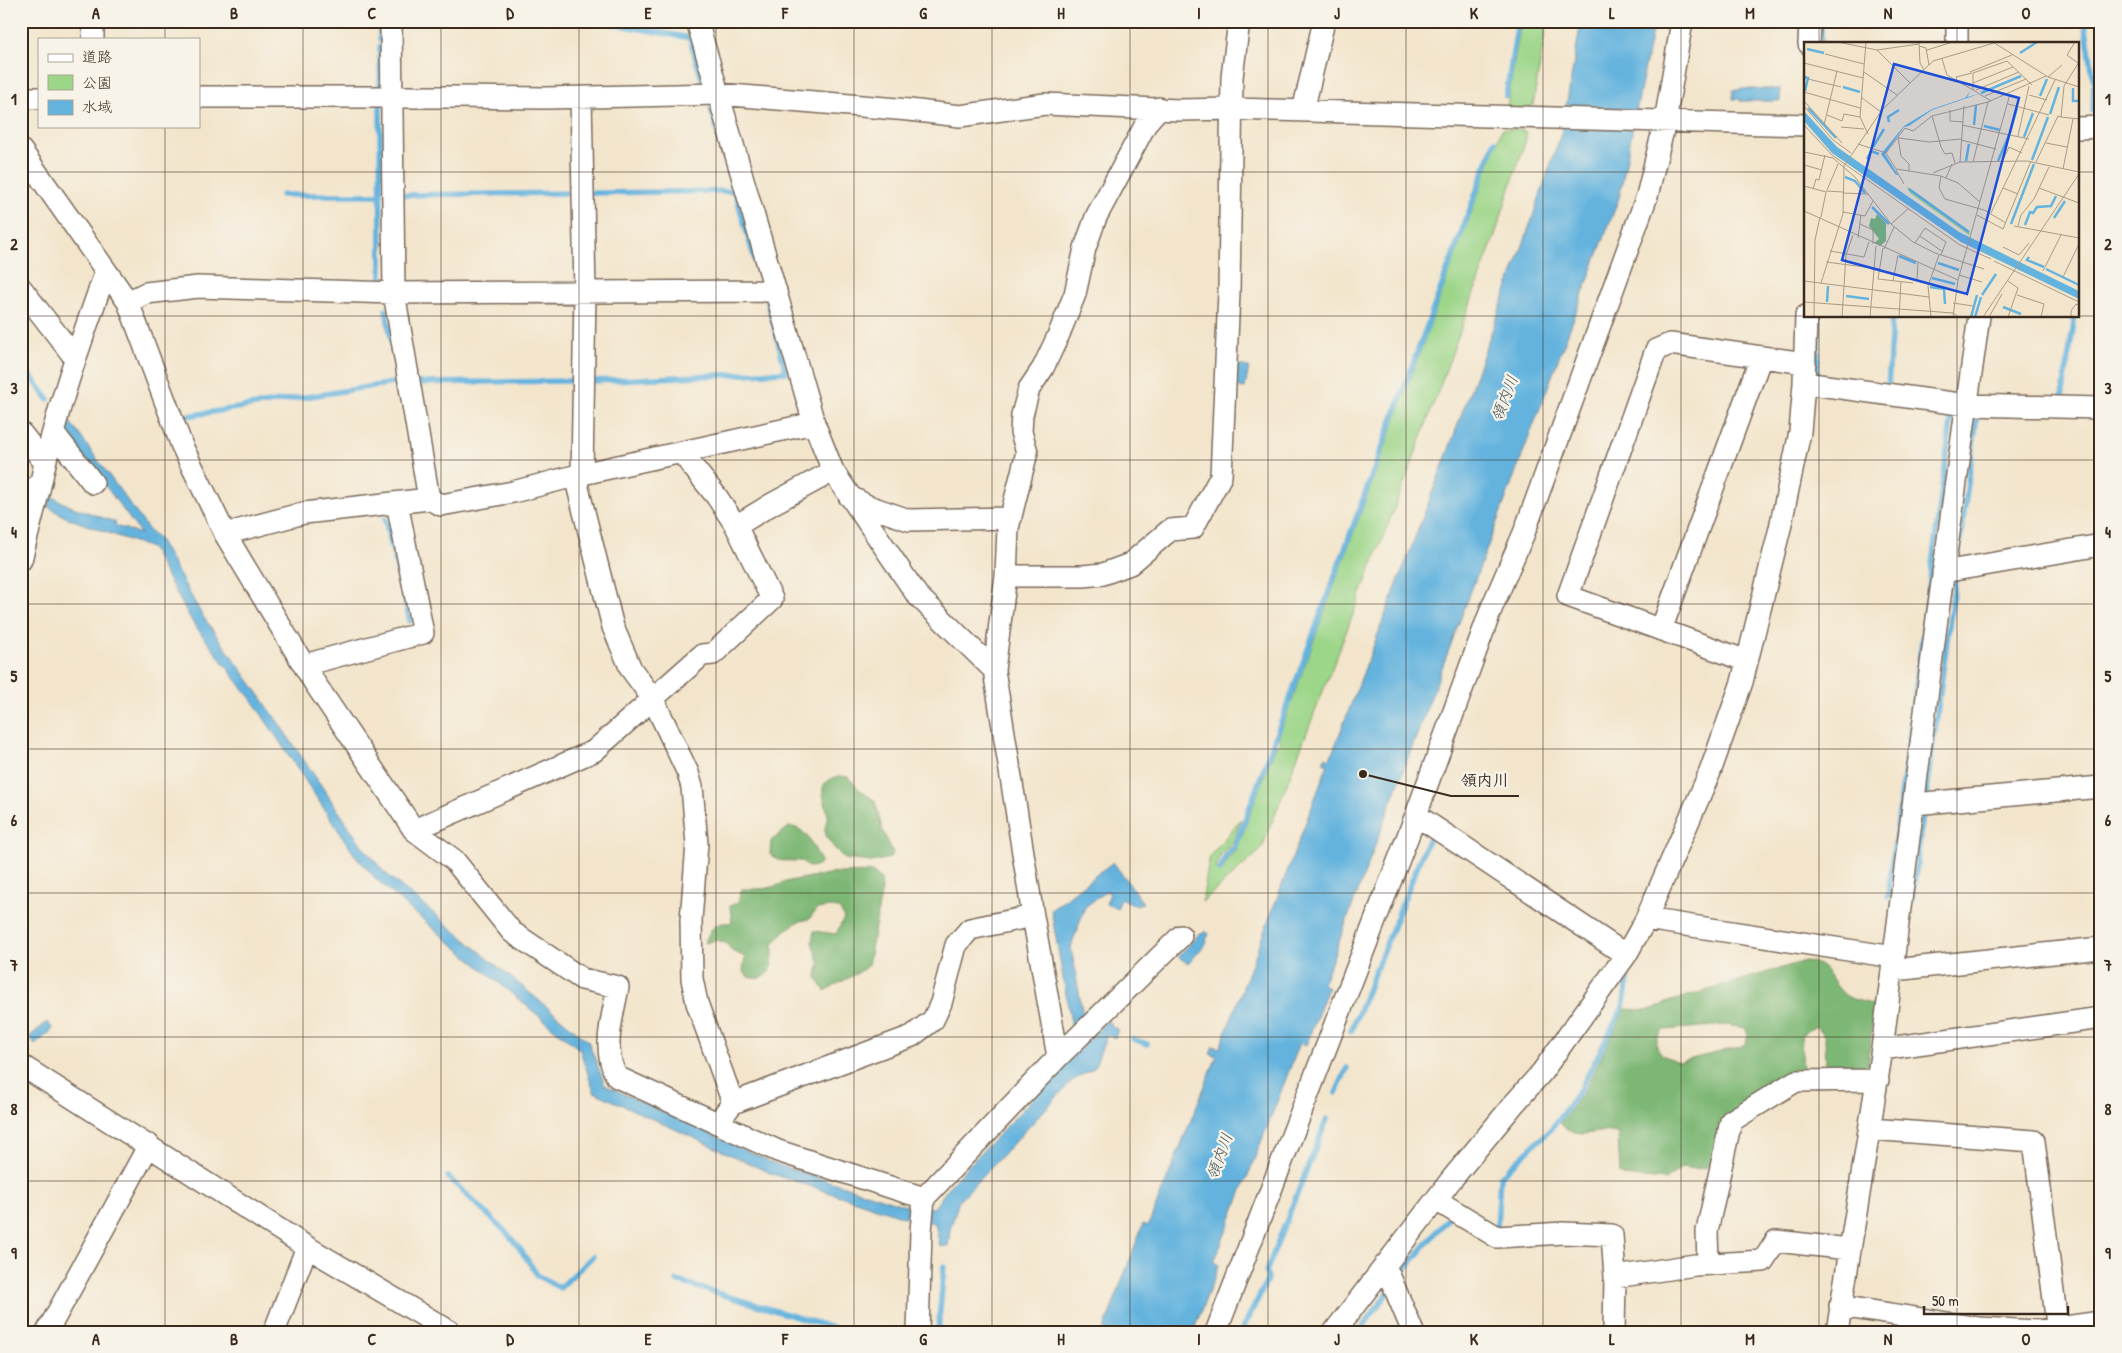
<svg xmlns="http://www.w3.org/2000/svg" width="2122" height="1353" viewBox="0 0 2122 1353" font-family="'Patrick Hand','Klee One',sans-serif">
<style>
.green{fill:#9cd689;stroke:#6c8054}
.forest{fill:#7db775;stroke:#5c704a;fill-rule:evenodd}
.water{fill:#64b3de;stroke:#506e7e}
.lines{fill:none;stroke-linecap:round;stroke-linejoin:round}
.stream{stroke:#64b3de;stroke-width:5.5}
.street-casing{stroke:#7b6b5b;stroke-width:24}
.street{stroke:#fff;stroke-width:21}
.grid{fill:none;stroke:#3b2a1e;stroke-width:1;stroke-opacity:0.55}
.labels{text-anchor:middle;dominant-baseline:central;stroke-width:4.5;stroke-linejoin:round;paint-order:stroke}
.water-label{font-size:16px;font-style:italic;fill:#475358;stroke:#f7f3e8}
.inset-river{fill:none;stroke:#64b3de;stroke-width:2.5}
.inset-road{fill:none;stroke:#a99a86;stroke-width:1}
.view{fill:#1d4ed8;fill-opacity:0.15;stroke:#1d4ed8;stroke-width:2.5}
.inset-edge{fill:none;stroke:#3b2a1e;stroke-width:2.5}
.leader{fill:none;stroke:#3b2a1e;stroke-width:2}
.callout-dot{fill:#3b2a1e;stroke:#f7f3e8;stroke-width:2}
.callout-label{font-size:16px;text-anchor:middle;font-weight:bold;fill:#3b2a1e;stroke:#f7f3e8;stroke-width:4.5;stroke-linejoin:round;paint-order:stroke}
.neatline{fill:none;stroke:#3b2a1e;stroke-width:2}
.grid-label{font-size:16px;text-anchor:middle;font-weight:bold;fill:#3b2a1e}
</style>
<rect width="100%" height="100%" fill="#f7f3e8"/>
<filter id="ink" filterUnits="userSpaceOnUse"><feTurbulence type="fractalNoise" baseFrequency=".02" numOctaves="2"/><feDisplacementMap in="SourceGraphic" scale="10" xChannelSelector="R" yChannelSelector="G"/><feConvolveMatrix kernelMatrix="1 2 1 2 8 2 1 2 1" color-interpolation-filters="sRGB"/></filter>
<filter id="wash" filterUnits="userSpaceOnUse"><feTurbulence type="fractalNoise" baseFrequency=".0096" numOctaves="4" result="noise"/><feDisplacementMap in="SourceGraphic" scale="20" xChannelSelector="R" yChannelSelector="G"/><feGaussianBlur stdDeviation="1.12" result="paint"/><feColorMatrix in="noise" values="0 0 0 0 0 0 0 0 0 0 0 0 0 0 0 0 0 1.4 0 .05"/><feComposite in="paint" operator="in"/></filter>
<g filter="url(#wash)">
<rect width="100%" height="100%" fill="#f3e5cc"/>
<path class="green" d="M1521,21H1547L1533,105L1527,109L1507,107Z
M1502,129H1520L1526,132V139L1494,238L1412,463L1261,850L1202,902L1210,856L1241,819L1233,843L1221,854L1216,868L1223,870L1228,858L1236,851L1276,745H1279L1281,740L1278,738Z"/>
<path class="forest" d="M839,776L848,777L859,789L875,801L883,832L893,852L890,858L871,862L845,859C838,852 825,840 825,830C825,823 829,817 827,810C823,793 816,782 839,776Z
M789,827C807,826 813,848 821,861L818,866L808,867L801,861C789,860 779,864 770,854L771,841Z
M872,872L881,879L882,889L868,965C855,977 840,981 825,991L816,977L820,964L812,942L814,931L836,934L844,918C838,903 832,907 817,909L809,919C792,922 783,932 773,944C773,955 774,974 761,978C758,979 752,978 748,977L743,971L745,957L732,951L727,944L718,940L705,943C710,928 716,921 732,923L730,906L738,902L742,889C759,889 769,890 783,883C786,881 812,877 817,876C834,872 854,873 872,872Z
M1805,961C1830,963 1830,985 1848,997C1855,1001 1867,1002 1874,1005L1868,1069L1863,1073L1830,1072L1826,1067L1825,1037L1816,1026L1801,1035L1803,1072L1734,1111L1713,1162L1704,1168L1695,1169L1682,1167L1666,1180L1623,1176L1620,1174L1618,1134C1597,1125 1579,1145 1560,1123L1584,1091L1625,1009C1642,1010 1653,1012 1668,1002ZM1727,1025L1745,1028L1748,1035L1746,1043L1740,1047L1679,1062L1662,1055L1657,1047V1038L1663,1030Z"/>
<path class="water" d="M1581,21H1654L1619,198L1323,984L1328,988L1306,1045L1300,1043L1214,1262L1219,1265L1193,1332H1103L1143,1224L1148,1226L1217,1056L1210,1053L1213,1046L1220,1048L1328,764L1323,762L1325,757L1330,759L1449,449L1523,245L1562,131Z
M1740,89H1780V101H1740V99H1733V90H1740Z
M1237,365L1249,367L1245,388L1233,386Z
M65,415L151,533L159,539L202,615L261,697L363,847L385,873L588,1041L605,1085L773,1163L906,1206L934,1208L951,1184L1107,1021L1112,1024L1111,1027L1118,1029L1115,1038L1107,1035L1094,1068L1072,1081L959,1201L950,1229L948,1246H940L935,1223L907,1218L770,1173L594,1092L580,1050L399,900L375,878L354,854L254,703L193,623L151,548L67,518L47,506L51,496L70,506L115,522L116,526L141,534L61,426Z
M1113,862L1143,903L1137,906L1121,898L1117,909L1106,904L1110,893L1106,891L1085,907L1071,947L1082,1010L1085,1014L1072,1028L1051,910Z
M1205,931L1209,934L1206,940L1207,942L1188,964L1179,956L1200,933L1202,934Z
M47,1022L53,1029L35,1045L29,1037Z"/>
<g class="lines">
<path class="stream" d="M380,21V40
M597,21L690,38L702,80
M1821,21V44
M2085,21L2094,83L2093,111
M380,47V85
M1506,96L1518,21
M380,103L381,281
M711,109L759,274
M592,193L735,191
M282,195H381
M398,195L572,193
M386,310L393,350
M1818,316L1817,380H1818
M21,363L48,399
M593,381L786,372L768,303
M419,383L571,381
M1888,389L1892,316
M2062,399L2075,316
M181,417L399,382
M385,519L410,621
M1957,564L1977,416
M1926,796L1956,574
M1220,870L1226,855L1235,847L1495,141
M1888,896L1952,414
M1912,900L1923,813
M1351,1031L1428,840
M1133,1039L1147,1044
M1336,1093L1347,1068
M448,1177L506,1232L521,1250L537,1275L560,1288L593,1256
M1495,1228H1497L1500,1177L1552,1128L1580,1090L1623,1007L1628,979
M1396,1280L1449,1217
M677,1281L846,1332
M938,1332L944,1266
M1241,1332L1268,1279L1266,1272L1327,1119
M1359,1332L1389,1291"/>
</g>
</g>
<g filter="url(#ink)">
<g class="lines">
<g class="street-casing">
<path id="street" d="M93,21V39
M391,21L394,293L429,499
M697,21L814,423L833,471L917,595L994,670
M1809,44L1810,21
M1957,44V21
M199,97H456L546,98L719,94L909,110L960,116L1045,104L1179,110L1233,109L1806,125
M21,98H39
M581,98L585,292L582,474
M1303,111L1324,21
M2078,128L2101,127
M21,150L128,302L182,446L225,534L314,682L414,830L454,860L512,932L582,979L618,987C613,1016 601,1050 617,1077L778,1151L924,1198
M21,288L75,358
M128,302L146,293L198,287L394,293L776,291
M1804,383L1967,405L2101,408
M53,432L93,483
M21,433L45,463
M681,452L717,497L736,526
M575,476L613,627L631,669L653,699L688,773L692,787L697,844L691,920L692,979L697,1003L733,1103
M21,492L40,486C55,413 81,341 106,271
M849,496L868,506L909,520L1011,518
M225,534L304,513L429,499L441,505L513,492L582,474L814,423
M21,560L40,486
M1943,572L2101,545
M1006,576L1008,528L1027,452L1021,432L1022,415L1029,389L1043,368L1059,334L1075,294L1085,248L1096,217L1147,122L1159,108
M1661,630L1761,357
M1747,661L1568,596L1656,350L1670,344L1805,363
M304,665L423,633L397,503
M1914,804L2101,787
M1416,815L1626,955
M414,830L594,751L702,655L713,654L772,599L736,526L772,504L833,471
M1646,919L1894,957
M1893,970L2101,948
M1882,1049L2101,1018
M1058,1057L1181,936
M21,1065L307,1247L451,1332
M725,1113L733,1103L912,1036L933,1020L941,1003L956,945L970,929L1033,916
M1870,1129L2034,1141L2058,1332
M1436,1200L1497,1237L1563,1233L1612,1235L1615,1277L1614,1332
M1708,1264L1707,1231L1731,1121L1796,1081L1878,1080
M1385,1265L1413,1332
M1615,1277L1695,1265L1763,1261L1776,1241L1849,1249
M1840,1306L1979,1328L2037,1331L2101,1322
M47,1332L149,1145
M274,1332L307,1247
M918,1332L921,1231L924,1198L1058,1057L1033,916L994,670L1006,576H1083L1103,574L1130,564L1170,530L1193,528L1221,476L1229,293L1232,77L1239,21
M1216,1332L1416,815L1492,607L1524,533L1647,196L1665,122L1682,21
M1334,1332L1451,1180L1513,1105L1542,1072L1626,955L1646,919L1710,772L1742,682L1780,528L1800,432L1804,383L1806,316
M1837,1332L1882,1049L1936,626L1979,316"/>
</g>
<use href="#street" class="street"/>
</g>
</g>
<path class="grid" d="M165,21V39M303,21V1332M441,21V1332M579,21V1332M716,21V1332M854,21V1332M992,21V1332M1130,21V1332M1268,21V1332M1406,21V1332M1543,21V1332M1681,21V1332M1819,21V44M1957,21V44M165,126V1332M21,172H1806M2078,172H2101M21,316H1806M1819,316V1332M1957,316V1332M2078,316H2101M21,460H2101M21,604H2101M21,749H2101M21,893H2101M21,1037H2101M21,1181H2101"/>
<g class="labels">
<g class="water-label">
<text transform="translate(1504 398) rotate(-69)">領内川</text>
<text transform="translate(1219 1156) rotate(-70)">領内川</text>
</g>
</g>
<g transform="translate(1804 42)">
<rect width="275" height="275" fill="#f3e5cc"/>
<path d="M102,144L166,191L165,193L106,151Z" fill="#9cd689"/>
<path d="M73,172L82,181V199L76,204L70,201L75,197L65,184L67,176L71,177Z" fill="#7db775"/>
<path d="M167,48L163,55L175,52L128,68L105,84L100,85L81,112L94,133H92L77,112L100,84L128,67L161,56ZM0,69L33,105L155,190L275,249V257L157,200L28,111L0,79Z" fill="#64b3de"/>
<path class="inset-river" d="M3,7L20,11M216,11L233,0M0,35L4,36L1,49M39,45L56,50M269,46V59H274M177,51L217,34M236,54L243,37M4,66L32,96M246,72L255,45M85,80L84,75L95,68M170,83L172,63M180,84L196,88M206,91L213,66M220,95L229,71M69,105L80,87M63,117L67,109L75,112M228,118L244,75M162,119L165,102M194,119L205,93M41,135L51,139L61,151M105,147L165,190M68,165L85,182M250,176L261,159M207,182L230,122M221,183L226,170L229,171L233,165L247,164L252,154M95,214L112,221M225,215L223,218L240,225M134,221L155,228M242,227L275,243M128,236L151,242M126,245L140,247L141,262M178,253L192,232M42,254L65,257M23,260L24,244M199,265L217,272M167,275L173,253M171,275L177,255"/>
<path class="inset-road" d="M34,0L73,8L115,2M62,0L56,75L64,92M189,0L244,35L275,45M271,0L263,13L274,21M115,1L116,21L120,28M115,4L122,6L125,23M73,8L106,41M123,8L149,0M21,12L60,22M138,17L143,33L169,48M0,21L59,36M60,30L93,53M166,30L208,13M244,35L258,23M4,37L37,45M153,38L152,35L168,31M169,41L209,25M172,48L215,30M0,50L56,66M225,53L243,58M181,54L222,37M58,56L77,70M0,59L38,101M187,59L169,48V31L203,19L228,43M204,62L245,73M0,64L29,98L47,111M146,68V79L159,80M23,73L38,79L40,72L56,75M128,74L137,105L141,112L148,111L151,121M257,75L275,77V74M0,83L28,113L156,203L187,217M20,83L33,29M158,83L225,97M37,85L60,87M214,94L225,44M94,95L97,114L105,122V129M95,96L125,100L157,97M157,98L192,107M242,101L263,105M54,102L82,111L92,127L137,134L135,146L141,157L180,168L202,181M0,110L29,116L51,135L87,182L109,200L131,211L180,227M82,111L101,86L109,89L128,74L184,60L242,34M156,120L160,64M169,120L184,60M198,120L205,105L218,111M232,120L254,74L257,75L260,44L275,20M0,123L18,128M259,127L269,77M92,128L100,142M129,131L156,120L223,119L275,130M137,134L154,141L176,160M142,136L148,122M0,144L22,150L17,175M199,146L214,152M235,146L275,161M9,147L12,137L15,138L21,113M23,148L34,122M22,149L39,150M39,151L64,152M0,169L154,238M39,170L61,174L69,159M187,171L251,38M173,173L199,187L227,119M56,182L69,188V202M87,182L105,166M210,184L275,196M214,184L217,173L230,157L245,125M116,194L139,210M54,196L57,173M111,201L121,186L142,200L137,213M199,205L215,213L225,201M79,206L74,237L109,241M80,207L90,185M26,209L60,215L65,200M190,219L275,260M22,220L76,227M239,229L257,193M155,233L178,240M259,235L275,202M113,237L114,221M0,239L125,255M89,239L94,213M17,241L39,172L40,124L78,68L129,19L190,1M213,253L240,262L237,275M0,260L149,271L155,275M149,261L169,264M10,275L11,198L16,175M38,275L42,213L49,193M66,275L72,204M95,275L97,240M127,275L124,244L135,213M149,275L154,238L206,52M179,275L275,132M185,275L198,252M204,275L214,246L204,239M267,275V269L272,262L275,263"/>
<path class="view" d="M90,22L215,56L163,252L38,218Z"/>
<rect width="275" height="275" class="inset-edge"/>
</g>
<path class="leader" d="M1363 774L1451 796H1519"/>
<circle class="callout-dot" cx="1363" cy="774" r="5"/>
<g class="callout-label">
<text x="1485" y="786">領内川</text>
</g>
<rect width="2122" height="1353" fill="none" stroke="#f7f3e8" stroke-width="55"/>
<rect x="38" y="38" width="162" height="90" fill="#f7f3e8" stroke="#aca397"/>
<rect x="48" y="54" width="25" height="8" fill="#ffffff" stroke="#aca397"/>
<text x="82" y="62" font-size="15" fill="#3b2a1e">道路</text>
<rect x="48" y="75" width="25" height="15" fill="#9cd689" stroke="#aca397"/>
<text x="82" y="88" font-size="15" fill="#3b2a1e">公園</text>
<rect x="48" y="100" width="25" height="15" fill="#64b3de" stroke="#aca397"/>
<text x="82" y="112" font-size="15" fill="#3b2a1e">水域</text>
<path d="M1924 1306v8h144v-8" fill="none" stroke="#3b2a1e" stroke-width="2.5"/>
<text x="1932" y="1306" font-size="15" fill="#3b2a1e" stroke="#f7f3e8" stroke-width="4" paint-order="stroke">50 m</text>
<rect x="28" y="28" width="2066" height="1298" class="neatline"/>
<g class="grid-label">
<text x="96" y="19">A</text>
<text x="234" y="19">B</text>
<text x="372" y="19">C</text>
<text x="510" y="19">D</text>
<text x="648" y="19">E</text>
<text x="785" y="19">F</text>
<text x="923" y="19">G</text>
<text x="1061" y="19">H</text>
<text x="1199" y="19">I</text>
<text x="1337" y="19">J</text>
<text x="1474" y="19">K</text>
<text x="1612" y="19">L</text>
<text x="1750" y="19">M</text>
<text x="1888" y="19">N</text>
<text x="2026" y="19">O</text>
<text x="14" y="105">1</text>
<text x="2108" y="105">1</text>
<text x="14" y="250">2</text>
<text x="2108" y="250">2</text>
<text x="14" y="394">3</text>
<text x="2108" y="394">3</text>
<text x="14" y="538">4</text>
<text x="2108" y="538">4</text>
<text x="14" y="682">5</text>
<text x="2108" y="682">5</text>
<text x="14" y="826">6</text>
<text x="2108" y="826">6</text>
<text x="14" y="971">7</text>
<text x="2108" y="971">7</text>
<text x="14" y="1115">8</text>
<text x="2108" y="1115">8</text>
<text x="14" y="1259">9</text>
<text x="2108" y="1259">9</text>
<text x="96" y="1345">A</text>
<text x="234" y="1345">B</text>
<text x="372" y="1345">C</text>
<text x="510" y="1345">D</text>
<text x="648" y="1345">E</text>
<text x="785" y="1345">F</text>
<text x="923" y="1345">G</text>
<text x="1061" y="1345">H</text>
<text x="1199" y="1345">I</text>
<text x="1337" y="1345">J</text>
<text x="1474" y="1345">K</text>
<text x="1612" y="1345">L</text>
<text x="1750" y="1345">M</text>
<text x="1888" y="1345">N</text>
<text x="2026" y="1345">O</text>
</g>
</svg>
